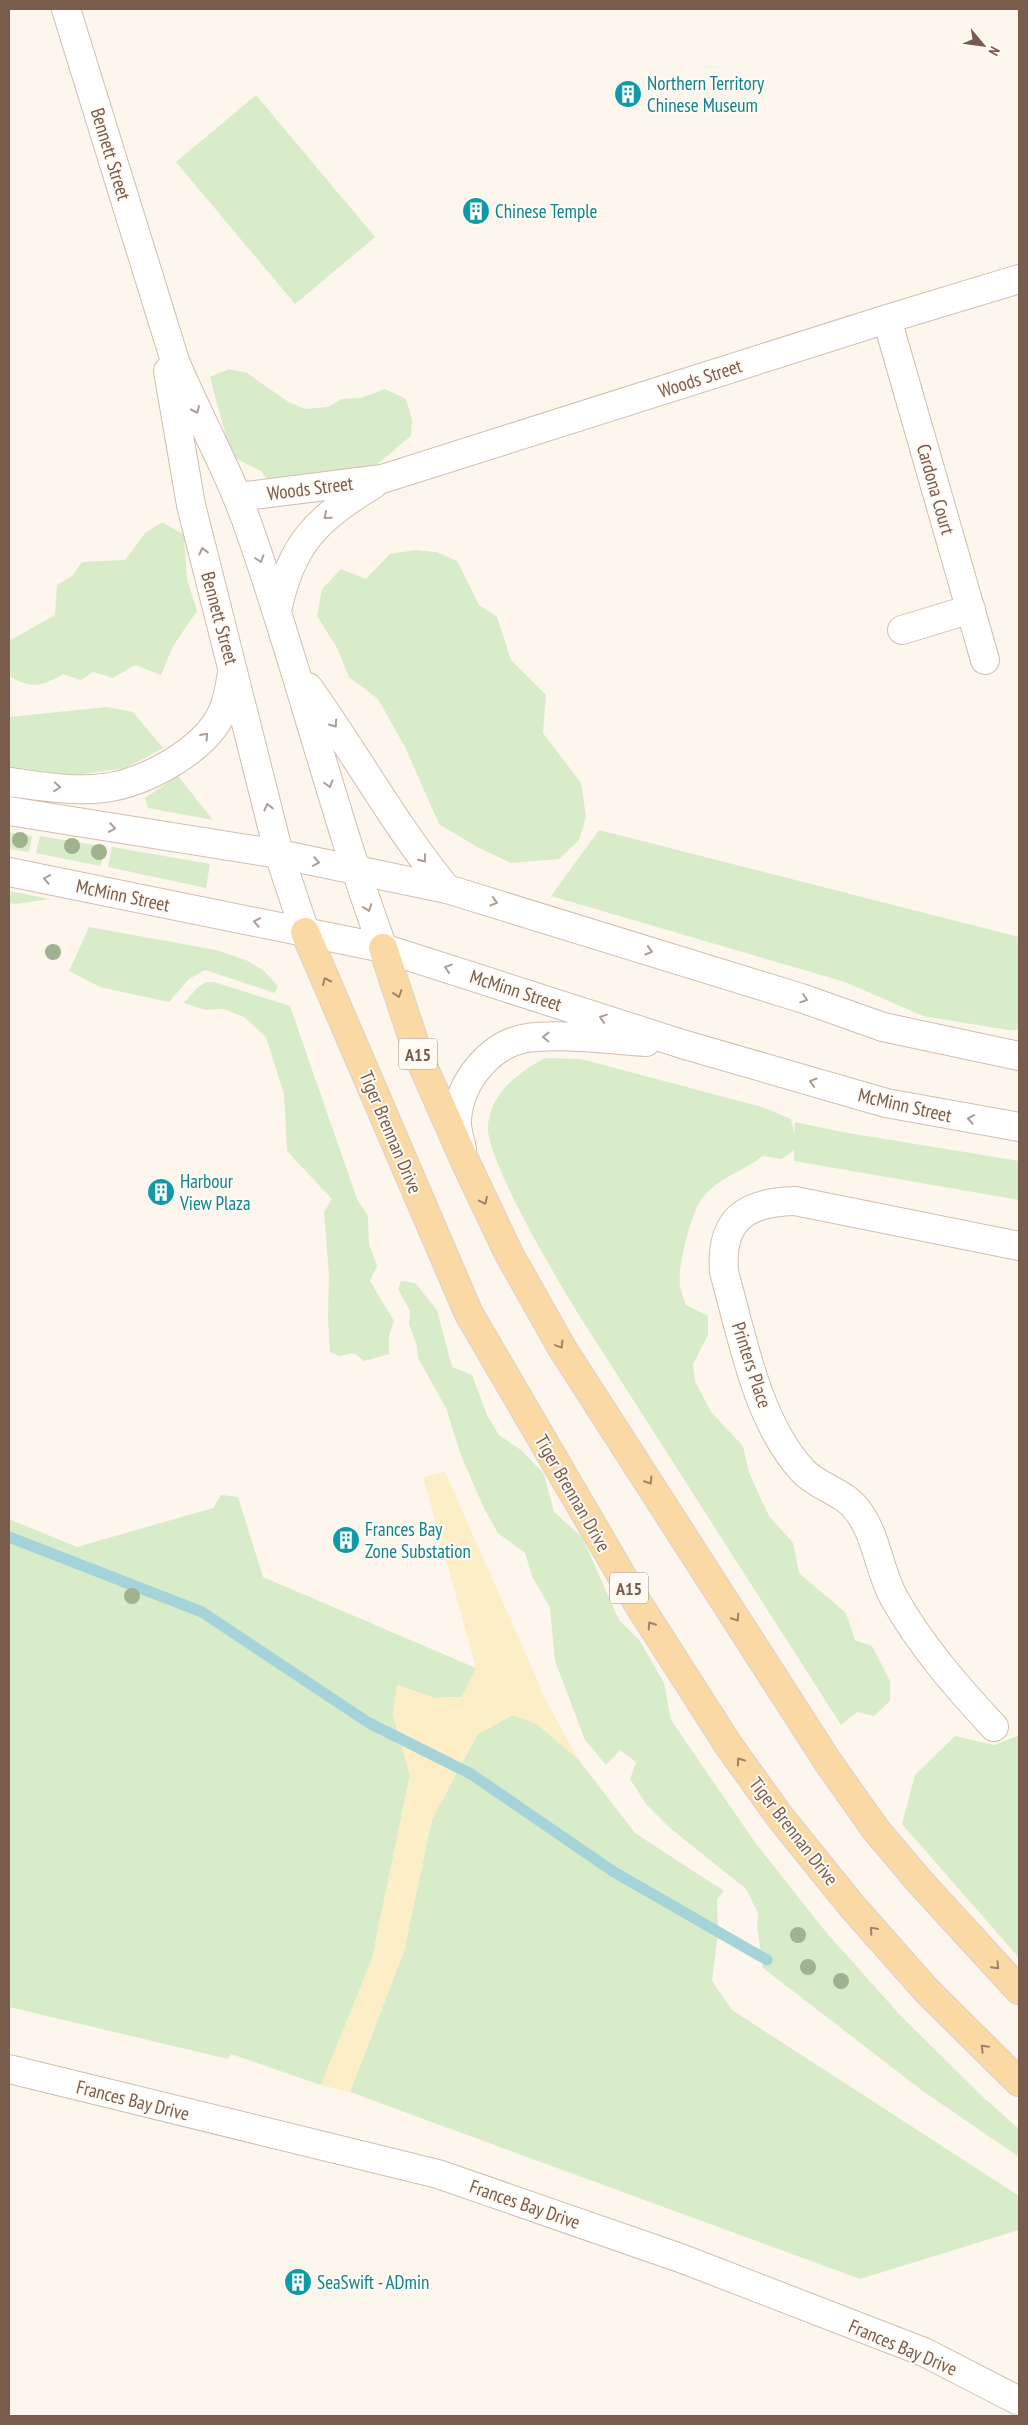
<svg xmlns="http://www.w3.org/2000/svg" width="1028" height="2425" viewBox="0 0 1028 2425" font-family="'PT Sans Narrow',sans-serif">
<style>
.green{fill:#d8ecc9}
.sand{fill:#fcefc7}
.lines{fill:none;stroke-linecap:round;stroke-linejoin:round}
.stream{stroke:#a5d3da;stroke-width:11}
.minor-casing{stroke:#d1beb0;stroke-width:30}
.major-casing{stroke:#dad1cd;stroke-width:30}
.minor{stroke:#fff;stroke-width:28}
.major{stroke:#fbd9a5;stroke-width:28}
.tree{fill:#a0b28e}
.oneway{stroke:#af9d94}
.oneway2{stroke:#a18267}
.labels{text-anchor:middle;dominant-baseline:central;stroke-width:4;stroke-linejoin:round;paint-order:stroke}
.shield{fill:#fffaf3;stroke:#a28b7f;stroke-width:1}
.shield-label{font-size:18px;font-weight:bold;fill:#7a5c4d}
.culture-label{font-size:19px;fill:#0d838f;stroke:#fffaf3;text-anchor:start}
.street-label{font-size:19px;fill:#7a5c4d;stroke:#fffaf3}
</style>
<rect width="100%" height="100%" fill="#fdf6ec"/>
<path class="green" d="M256,95L375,237L295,304L176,162Z
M229,369L247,373L287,401L305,409L328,407L342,399L361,398L385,389L406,399L412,420L411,436L369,471L270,483L261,471L237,459L227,440L210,377Z
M162,522L184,535L187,579L197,611L173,646L161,675L135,665L113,678L93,672L81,680L63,674C41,687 31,689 9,676V641L55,615L57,585L72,576L82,562L125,560L145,533Z
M416,550L437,552L457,561L479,605L497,617L511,660L546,695L543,733L581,783L586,817L579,840L559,859L511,863L479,848L439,824L405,747L378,699L349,677L337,648L317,616L322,589L341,569L366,579L390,554Z
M107,707L133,712L163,748L126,768L67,776L9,772V717Z
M178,776L213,820L148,808L145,798Z
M599,830L1019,937V1030H1008L923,1016L845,982L551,896Z
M9,832L32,836L29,852L9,849Z
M40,836L106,847L100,866L36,853Z
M112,847L210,864L206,888L108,867Z
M9,891L50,899L15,904L9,903Z
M89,927L216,950L248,961L264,971L278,986L275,993L205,970L189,979L169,1002L100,987L69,971Z
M206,982H214L290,1006L357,1199L368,1216L369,1244L377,1266L370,1281L394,1321L389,1336V1354L364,1361L354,1353L340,1356L330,1352L328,1317L329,1275L324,1212L332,1199L287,1151L284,1094L266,1037L244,1017L224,1009L206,1010L184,1003L197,988Z
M545,1058L581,1059L762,1107L791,1119L794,1134L795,1122L842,1132L1019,1161V1200L794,1161V1150L782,1159L763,1156C745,1170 717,1179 703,1197C691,1212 677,1268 680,1286C681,1292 684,1299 686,1305L708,1316V1335L693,1364L695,1381L711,1412L743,1446L749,1473L769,1516L793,1543L799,1573L846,1613L855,1640L872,1646L890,1681V1701L874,1716L857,1712L841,1725L577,1312C558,1281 483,1155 488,1124C492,1092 519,1072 545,1058Z
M401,1281L415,1283L437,1310L452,1367L472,1375L487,1415L499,1435L521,1450L544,1474L554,1512L582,1537L619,1620L640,1641L664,1683L671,1720L754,1841L825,1931L900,2015L983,2097L1019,2129V2157L924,2092L763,1968L757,1927L758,1913L746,1889L670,1828L646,1804L630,1779L636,1762L620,1750L606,1765L585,1740L555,1661L550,1608L532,1576L525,1553L498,1533L484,1508L462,1458L446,1408L418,1358L417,1346L409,1324L410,1311L398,1289Z
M221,1495L238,1497L263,1577L476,1668L462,1697L434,1698L398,1685L393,1715L410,1775L372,1959L321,2085L231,2054L228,2059L9,2007V1519L77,1547L213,1508Z
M512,1715L537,1724L578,1759L635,1833L724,1891L717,1899L718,1932L712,1981L732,2010L1019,2196V2230L860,2279L350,2092L404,1951L432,1819L477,1735Z
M1019,1735V1958L902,1824L915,1775L955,1736L994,1745Z"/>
<path class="sand" d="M445,1472L547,1702L578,1759L537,1724L512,1715L477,1735L432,1819L404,1951L350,2092L321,2085L372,1959L410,1775L393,1715L397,1685L434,1698L462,1697L476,1668L423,1477Z"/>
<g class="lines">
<path class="stream" d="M9,1537L202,1612L369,1723L471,1774L614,1872L767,1960"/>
<g class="minor-casing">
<path id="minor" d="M66,9L175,361C199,419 231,474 251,534C299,671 333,812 383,948
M887,319L985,660
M168,371L191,505L279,854L305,932
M238,497L382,479L887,319L1019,279
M277,611C291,543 317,519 374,484
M902,630L971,609
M308,687C356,754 395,826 447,889
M9,782C40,786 72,792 104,788C145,783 204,751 222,713C228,700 230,686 232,672
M9,811L279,854L447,889L801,998L883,1027L1019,1056
M9,872L383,948L682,1044L886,1103L1019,1127
M462,1149C460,1139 456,1129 457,1119C460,1081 490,1044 527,1038C560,1033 612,1040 646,1042
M994,1727C957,1687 921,1646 894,1598C879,1571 877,1536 858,1511C845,1492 819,1488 803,1471C757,1422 742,1336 724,1272C720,1220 745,1202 795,1201L1019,1246
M9,2069L438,2174L683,2259L898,2342L924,2352L1019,2401"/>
</g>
<g class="major-casing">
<path id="major" d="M305,932L469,1314L637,1602L729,1746L780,1817L851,1905L927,1991L1019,2082
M383,948L419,1057L463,1157L509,1254L562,1348L828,1762L876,1830L920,1882L1019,1990"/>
</g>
<use href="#minor" class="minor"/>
<use href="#major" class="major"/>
</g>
<g class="tree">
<circle cx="20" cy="840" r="8"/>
<circle cx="72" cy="846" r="8"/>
<circle cx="99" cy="852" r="8"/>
<circle cx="53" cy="952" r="8"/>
<circle cx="132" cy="1596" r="8"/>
<circle cx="798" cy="1935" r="8"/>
<circle cx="808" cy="1967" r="8"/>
<circle cx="841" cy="1981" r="8"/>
</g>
<defs><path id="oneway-chevron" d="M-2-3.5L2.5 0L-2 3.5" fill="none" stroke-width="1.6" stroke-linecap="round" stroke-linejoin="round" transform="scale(1.25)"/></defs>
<g class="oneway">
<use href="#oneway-chevron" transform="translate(196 410) rotate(66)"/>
<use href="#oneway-chevron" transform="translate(327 516) rotate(139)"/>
<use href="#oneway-chevron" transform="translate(203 551) rotate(-104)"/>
<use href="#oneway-chevron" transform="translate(260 559) rotate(72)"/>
<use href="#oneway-chevron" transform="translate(334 724) rotate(55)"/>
<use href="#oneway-chevron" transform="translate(205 736) rotate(-48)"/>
<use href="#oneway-chevron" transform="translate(329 784) rotate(74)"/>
<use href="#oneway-chevron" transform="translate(57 787) rotate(5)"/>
<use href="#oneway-chevron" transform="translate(268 807) rotate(-104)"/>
<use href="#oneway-chevron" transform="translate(112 828) rotate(10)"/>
<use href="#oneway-chevron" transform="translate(423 859) rotate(52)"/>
<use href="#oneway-chevron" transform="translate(316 862) rotate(11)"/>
<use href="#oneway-chevron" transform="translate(47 879) rotate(-169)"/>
<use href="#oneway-chevron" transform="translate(494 902) rotate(17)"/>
<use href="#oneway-chevron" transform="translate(368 908) rotate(70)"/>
<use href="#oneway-chevron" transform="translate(257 922) rotate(-169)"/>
<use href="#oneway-chevron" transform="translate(649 951) rotate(17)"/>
<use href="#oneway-chevron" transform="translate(448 968) rotate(-162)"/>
<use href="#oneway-chevron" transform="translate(804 999) rotate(19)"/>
<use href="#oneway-chevron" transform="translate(603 1018) rotate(-162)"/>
<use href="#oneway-chevron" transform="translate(546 1037) rotate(-179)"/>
<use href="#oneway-chevron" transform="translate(813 1082) rotate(-164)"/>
<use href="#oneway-chevron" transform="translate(971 1119) rotate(-170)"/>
</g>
<g class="oneway2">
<use href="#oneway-chevron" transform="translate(326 981) rotate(-114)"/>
<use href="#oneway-chevron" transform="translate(398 994) rotate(71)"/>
<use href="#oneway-chevron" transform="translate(484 1201) rotate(65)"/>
<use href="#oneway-chevron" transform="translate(560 1345) rotate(59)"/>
<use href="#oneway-chevron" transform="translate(649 1481) rotate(57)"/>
<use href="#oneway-chevron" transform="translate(736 1618) rotate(57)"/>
<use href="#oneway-chevron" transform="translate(651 1625) rotate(-123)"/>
<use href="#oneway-chevron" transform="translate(740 1761) rotate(-125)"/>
<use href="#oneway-chevron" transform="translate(873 1930) rotate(-131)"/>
<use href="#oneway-chevron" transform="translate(996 1966) rotate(47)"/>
<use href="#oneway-chevron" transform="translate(984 2048) rotate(-135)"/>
</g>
<defs>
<g id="building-disc" transform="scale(1.4375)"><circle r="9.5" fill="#0f9aa8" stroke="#fffaf3"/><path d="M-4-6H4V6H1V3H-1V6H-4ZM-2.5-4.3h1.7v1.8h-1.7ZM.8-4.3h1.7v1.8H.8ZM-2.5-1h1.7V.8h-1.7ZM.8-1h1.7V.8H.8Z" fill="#fff"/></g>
</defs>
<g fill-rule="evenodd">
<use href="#building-disc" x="628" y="94"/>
<use href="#building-disc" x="476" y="211"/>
<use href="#building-disc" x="161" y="1192"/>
<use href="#building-disc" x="346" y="1540"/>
<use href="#building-disc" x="298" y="2282"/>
</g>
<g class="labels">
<g class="shield">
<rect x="399" y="1038.5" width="38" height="31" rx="4"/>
<rect x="610" y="1572.5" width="38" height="31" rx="4"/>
</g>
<g class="shield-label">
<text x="418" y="1054">A15</text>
<text x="629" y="1588">A15</text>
</g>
<g class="culture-label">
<text x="647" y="83">Northern Territory<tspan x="647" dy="22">Chinese Museum</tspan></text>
<text x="495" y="211">Chinese Temple</text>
<text x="180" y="1181">Harbour<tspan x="180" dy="22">View Plaza</tspan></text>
<text x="365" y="1529">Frances Bay<tspan x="365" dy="22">Zone Substation</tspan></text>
<text x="317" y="2282">SeaSwift - ADmin</text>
</g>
<g class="street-label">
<text transform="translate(111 154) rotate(73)">Bennett Street</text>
<text transform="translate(700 378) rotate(-18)">Woods Street</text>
<text transform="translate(310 488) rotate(-7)">Woods Street</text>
<text transform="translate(936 489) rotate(74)">Cardona Court</text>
<text transform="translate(220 618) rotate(75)">Bennett Street</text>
<text transform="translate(123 895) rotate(12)">McMinn Street</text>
<text transform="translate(516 990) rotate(18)">McMinn Street</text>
<text transform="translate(905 1105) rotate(13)">McMinn Street</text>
<text transform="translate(391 1132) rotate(67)">Tiger Brennan Drive</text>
<text transform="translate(752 1365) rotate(72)">Printers Place</text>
<text transform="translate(573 1493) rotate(60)">Tiger Brennan Drive</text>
<text transform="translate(794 1831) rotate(52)">Tiger Brennan Drive</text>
<text transform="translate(133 2100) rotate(14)">Frances Bay Drive</text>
<text transform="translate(525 2204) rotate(19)">Frances Bay Drive</text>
<text transform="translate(903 2347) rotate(23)">Frances Bay Drive</text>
</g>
</g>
<rect width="1028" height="2425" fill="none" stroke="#7a5c4d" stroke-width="20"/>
<g transform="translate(983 45) rotate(119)" stroke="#fffaf3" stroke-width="4" paint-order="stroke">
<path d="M0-4L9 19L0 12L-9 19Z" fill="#7a5c4d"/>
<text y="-8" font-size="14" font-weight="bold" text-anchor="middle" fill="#7a5c4d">N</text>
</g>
</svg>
